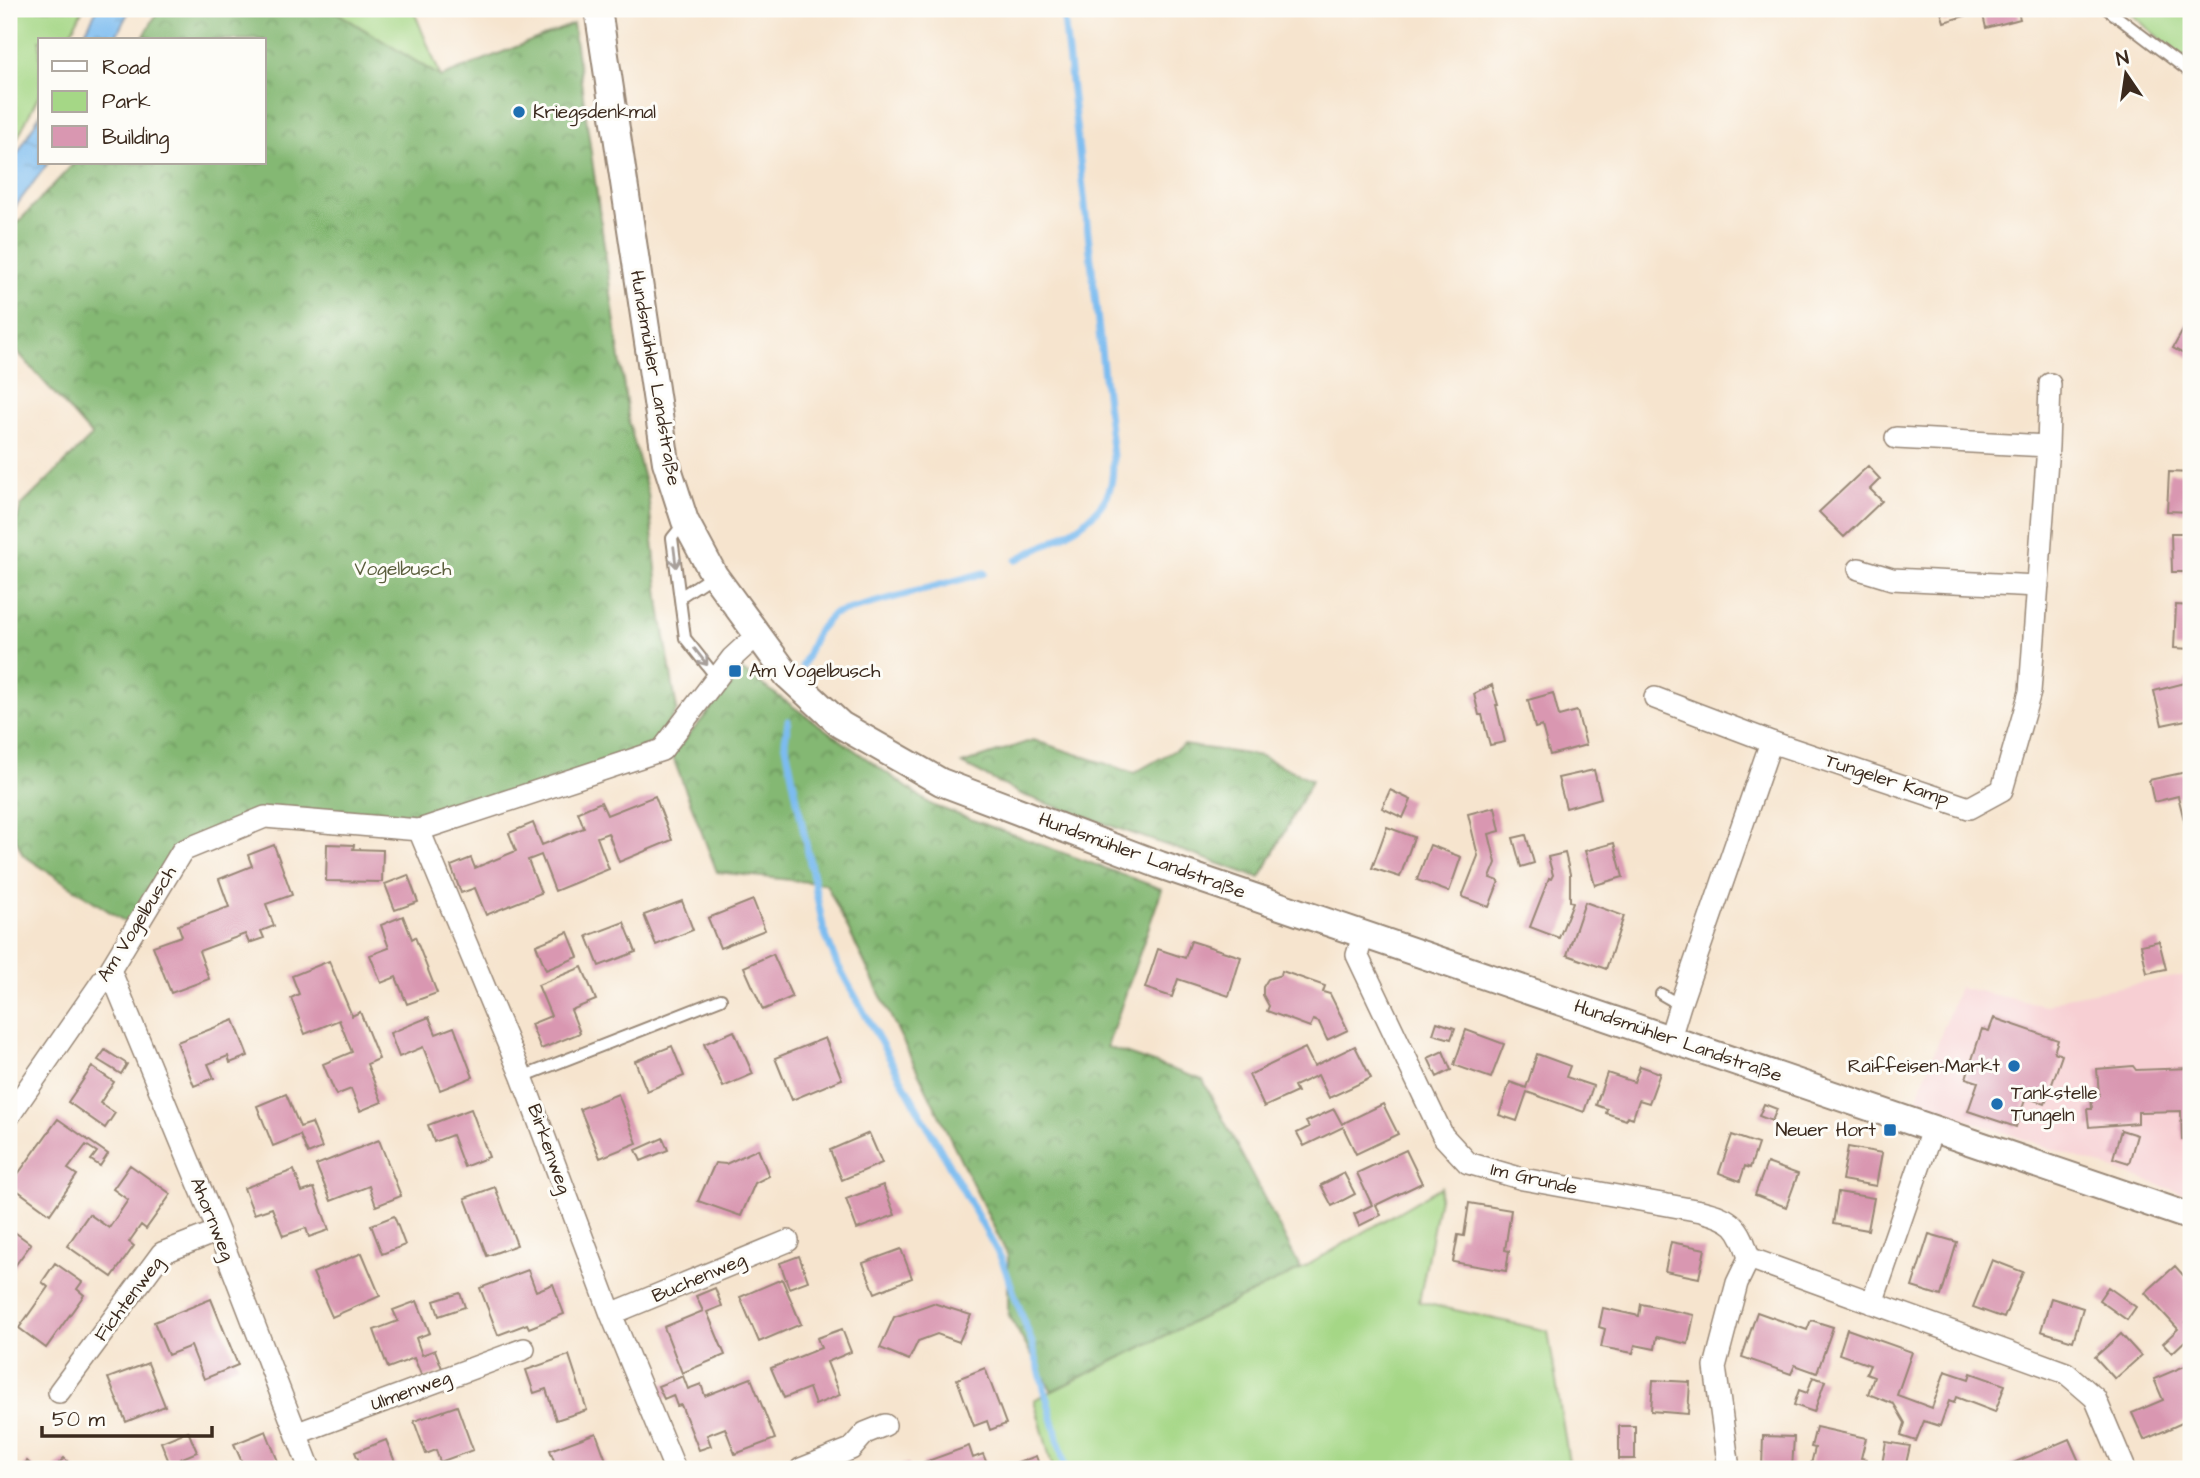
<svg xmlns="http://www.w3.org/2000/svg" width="2200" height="1478" viewBox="0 0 2200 1478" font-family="'Architects Daughter',sans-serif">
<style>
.built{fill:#f7cfd3}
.green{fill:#a5d786;stroke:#708052;stroke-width:2}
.forest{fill:url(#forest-crowns);stroke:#607148;stroke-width:2}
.water{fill:url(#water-ripples);stroke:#5b7387;stroke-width:2}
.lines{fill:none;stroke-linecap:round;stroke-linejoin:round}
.stream{stroke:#7bbcf0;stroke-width:7}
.building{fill:#d997b1}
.service-casing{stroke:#988776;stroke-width:14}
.minor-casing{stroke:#988776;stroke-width:24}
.tertiary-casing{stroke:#988776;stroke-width:30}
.service{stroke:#fff;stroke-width:10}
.minor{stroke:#fff;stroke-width:21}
.tertiary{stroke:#fff;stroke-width:26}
.oneway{stroke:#a79f9a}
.poi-dot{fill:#1f6fb2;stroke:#fdfcf7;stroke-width:2.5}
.labels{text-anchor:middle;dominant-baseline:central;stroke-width:6;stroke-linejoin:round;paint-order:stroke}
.poi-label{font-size:19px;fill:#3b2a1e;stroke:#fdfcf7;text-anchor:start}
.street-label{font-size:19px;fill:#3b2a1e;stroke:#fdfcf7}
.park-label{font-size:19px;fill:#5b5e3d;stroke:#fdfcf7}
</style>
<defs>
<pattern id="forest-crowns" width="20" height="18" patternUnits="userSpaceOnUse" patternTransform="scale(1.75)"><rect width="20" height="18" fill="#84b873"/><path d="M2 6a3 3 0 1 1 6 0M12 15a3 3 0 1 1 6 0" fill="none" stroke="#6d965e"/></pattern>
<pattern id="water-ripples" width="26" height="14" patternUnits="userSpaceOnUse" patternTransform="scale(1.75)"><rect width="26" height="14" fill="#7bbcf0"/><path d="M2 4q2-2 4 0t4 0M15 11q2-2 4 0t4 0" fill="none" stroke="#6699c2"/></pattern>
</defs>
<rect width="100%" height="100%" fill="#fdfcf7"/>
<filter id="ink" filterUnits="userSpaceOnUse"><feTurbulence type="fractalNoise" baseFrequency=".0143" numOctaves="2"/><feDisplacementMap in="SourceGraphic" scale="14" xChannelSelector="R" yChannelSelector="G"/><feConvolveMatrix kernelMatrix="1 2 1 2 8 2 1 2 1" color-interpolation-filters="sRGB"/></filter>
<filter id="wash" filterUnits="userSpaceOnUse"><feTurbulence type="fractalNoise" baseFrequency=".00686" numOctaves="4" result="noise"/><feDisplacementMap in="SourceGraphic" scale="28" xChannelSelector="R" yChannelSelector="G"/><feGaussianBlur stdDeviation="1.57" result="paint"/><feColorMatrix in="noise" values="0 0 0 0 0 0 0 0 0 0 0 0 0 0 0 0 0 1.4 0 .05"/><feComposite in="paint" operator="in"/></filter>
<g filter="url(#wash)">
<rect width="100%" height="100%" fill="#f6e4ce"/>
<path class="built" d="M2191,974V1196L1915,1102L1959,987L2046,1006L2066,997Z"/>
<path class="green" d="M9,9H83L67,40H40V93L15,143L9,150Z
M331,9H413L441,77Z
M2125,9H2191V66L2128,11Z
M1441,1187L1419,1302L1548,1331L1570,1469H1053L1034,1400L1301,1269Z"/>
<path class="forest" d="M159,9H331L441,77L573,24L629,423L648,494L660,607L677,710L655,743L430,825L265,811L181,842L127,923L23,855L9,823V549L21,506L92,436L9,342V232L74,163H264V40H142Z
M743,671L932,805L1162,889L1107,1047L1203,1080L1301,1269L1052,1391L1008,1314V1256L826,884L717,872L672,755Z
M1033,740L1134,773L1184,745L1261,756L1312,780L1260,878L1023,795L962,764Z"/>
<path class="water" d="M97,9H130L114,40H81Z
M40,114V163H48L9,215V169Z"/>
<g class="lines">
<path class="stream" d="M1016,560C1048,542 1102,524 1111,484C1113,476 1113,466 1113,457L1063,9
M803,665L817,632L833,614L984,573
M788,721L785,741L824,931L836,962L1002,1260L1032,1343L1066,1469"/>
</g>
<g id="blocks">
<path class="building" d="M1940,9H1989L1985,11L2017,9L2020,19L1986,28L1982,11L1944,22Z
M2191,316V358L2173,348Z
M1868,466L1880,479L1870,489L1882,501L1844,537L1819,512Z
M2169,472L2191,473V512L2167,511Z
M2171,533H2191V572H2172Z
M2176,605L2191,606V649L2174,648Z
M2191,678V719L2162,725L2154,691L2185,683V680Z
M1492,685L1498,705H1496L1505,742L1490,745L1482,715H1479L1474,694Z
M1553,693L1559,716L1577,711L1586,745L1550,755L1542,726L1535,728L1528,700Z
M1594,770L1601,798L1566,808L1558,778Z
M2191,771V823L2185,824L2178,796L2154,802L2149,780Z
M1390,790L1411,800L1403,818L1382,808Z
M655,796L672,840L619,862L608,833L597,837L609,869L555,891L541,855L528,860L541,893L486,915L475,888L461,893L451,866L471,858L475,868L516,851L509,833L533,823L542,845L584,828L578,812L601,802L607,815Z
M1495,807L1500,831L1489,834L1496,863L1490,878L1499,881L1489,907L1462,897L1478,856L1468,814Z
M1387,827L1414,837L1400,877L1372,868Z
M1526,835L1534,863L1521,867L1513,838Z
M1614,843L1623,877L1595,885L1585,851Z
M327,844L354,845L353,849L383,850L382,882L326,881Z
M274,845L292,895L266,904L274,926L261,931L264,938L249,943L245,934L199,951L209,979L171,993L153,946L182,936L178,925L229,907L219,879L252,866L248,855Z
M1430,845L1461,857L1449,892L1417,880Z
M1565,853L1570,874V901L1573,902L1559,938L1530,927L1549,878L1551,879L1553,875L1548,857Z
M408,875L418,902L395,910L385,884Z
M753,900L765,930L720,948L708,918Z
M682,901L693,930L656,945L644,915Z
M1585,902L1624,916L1606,969L1567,955Z
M403,916L412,939L415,937L437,993L407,1004L396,977L381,983L370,955L389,948L381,925Z
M624,922L636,952L599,966L587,936Z
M568,932L578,957L546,970L536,945Z
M1191,941L1241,957L1229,996L1178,979L1172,997L1145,988L1158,949L1185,958Z
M2159,941L2166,969L2147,973L2141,945Z
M773,954L792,997L763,1010L744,967Z
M329,961L352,1016L360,1012L379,1059L367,1064L382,1102L360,1111L351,1089L336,1095L323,1064L352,1052L339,1020L305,1034L291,998L299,994L292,976Z
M582,967L596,1000L571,1010L580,1033L541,1049L531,1024L551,1016L538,985Z
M1282,971L1325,986L1323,992L1330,994L1348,1030L1327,1040L1319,1022L1313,1020L1310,1027L1267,1011L1269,1006L1263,995V987L1268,979L1281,975Z
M429,1017L436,1034L454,1027L473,1077L440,1090L423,1047L399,1057L390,1033Z
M1994,1018L2058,1040L2054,1052L2062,1055L2045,1104L2026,1097L2016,1127L1968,1111L1978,1082L1966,1078L1982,1029L1989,1031Z
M234,1020L248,1056L230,1063L228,1056L208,1064L214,1078L194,1086L177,1042Z
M1437,1022L1455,1028L1451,1039L1433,1034Z
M1466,1030L1504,1044L1491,1078L1454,1065Z
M734,1031L753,1074L723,1087L704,1044Z
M825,1038L842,1079L792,1100L775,1058Z
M672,1046L684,1076L647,1091L635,1061Z
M1355,1046L1371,1078L1329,1098L1318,1075L1294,1086L1297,1092L1264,1107L1249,1075L1305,1048L1314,1066Z
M105,1050L127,1064L121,1074L98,1060Z
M1443,1051L1451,1070L1437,1077L1428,1058Z
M1537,1054L1570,1066L1566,1077L1593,1086L1584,1112L1527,1092L1517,1121L1499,1115L1510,1082L1526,1088Z
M1640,1066L1660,1073L1649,1103L1639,1100L1633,1118L1627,1116L1626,1120L1606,1113L1607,1109L1596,1105L1607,1073L1634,1082Z
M2133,1066L2136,1070L2191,1068V1139L2182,1140L2181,1111L2138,1112V1123L2089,1127L2087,1109H2092L2091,1096L2099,1095L2097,1069Z
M92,1067L114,1082L100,1103L115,1113L105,1128L68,1102Z
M286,1094L300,1127L312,1123L322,1148L308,1154L300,1135L273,1146L257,1106Z
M618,1094L637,1143L600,1158L580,1109Z
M1383,1104L1398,1134L1356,1154L1343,1127L1304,1146L1297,1133L1309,1127L1306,1122L1334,1109L1342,1124Z
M1764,1104L1777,1109L1772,1121L1759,1116Z
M471,1109L489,1157L464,1167L452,1135L434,1142L428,1125Z
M58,1119L108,1154L100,1166L91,1160L97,1152L86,1145L68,1169L77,1175L50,1214L10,1185Z
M2121,1130L2137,1135L2129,1163L2113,1158Z
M869,1133L882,1163L842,1180L830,1150Z
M1732,1135L1758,1144L1750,1168L1745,1166L1740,1181L1719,1173Z
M663,1138L668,1150L641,1161L636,1150Z
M379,1140L401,1196L376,1206L369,1186L331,1201L316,1165Z
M1848,1147L1882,1153L1876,1186L1842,1180Z
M758,1149L769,1176L755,1183L741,1216L698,1201L715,1163L726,1164Z
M1406,1150L1422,1183L1376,1205L1381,1215L1359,1226L1354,1214L1372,1205L1357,1173Z
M1767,1163L1798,1174L1786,1207L1755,1195Z
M130,1165L171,1194L146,1229L141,1225L129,1242L134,1246L112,1277L67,1246L89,1214L109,1228L128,1200L113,1189Z
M294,1170L302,1192L314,1188L329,1230L309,1237L306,1228L283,1236L272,1208L254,1214L244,1188Z
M1344,1173L1355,1194L1332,1206L1321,1185Z
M883,1185L895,1215L857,1229L846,1199Z
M495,1187L517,1245L487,1256L465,1198Z
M1838,1192L1874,1198L1868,1230L1833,1224Z
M1469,1203L1511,1210L1505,1250L1509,1251L1506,1271L1453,1262L1458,1235L1464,1236Z
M394,1216L405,1245L382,1254L371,1225Z
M9,1228L31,1244L9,1274Z
M1929,1234L1957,1242L1941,1296L1912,1287Z
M1671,1242L1705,1249L1699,1278L1665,1271Z
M901,1249L912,1278L875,1293L863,1263Z
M362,1253L380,1296L332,1317L313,1273Z
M799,1256L808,1281L789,1288L780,1263Z
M1992,1260L2023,1272L2004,1318L1973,1307Z
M55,1263L82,1282L77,1289L84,1295L46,1348L19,1328L48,1287L42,1282Z
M2175,1266L2191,1284V1317L2186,1322L2191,1328V1335L2172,1353L2163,1343L2178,1329L2145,1293Z
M528,1270L536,1291L553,1284L564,1314L529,1328L527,1324L498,1335L480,1288Z
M782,1279L801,1324L759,1342L740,1297Z
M2108,1287L2136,1307L2127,1320L2099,1300Z
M715,1288L722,1306L707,1312L725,1355L682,1373L664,1327L703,1311L696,1296Z
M460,1293L465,1307L439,1316L434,1301Z
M2051,1298L2083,1308L2073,1341L2041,1331Z
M211,1299L238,1365L204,1379L191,1346L168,1355L154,1322Z
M417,1301L430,1333L416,1338L422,1355L435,1350L443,1371L423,1379L414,1358L388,1368L374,1330L398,1321L393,1310Z
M933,1303L971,1315L959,1342L937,1334L918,1341L909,1360L880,1348L894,1317Z
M1641,1304L1694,1315L1688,1344L1657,1337L1655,1349L1635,1345L1633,1353L1601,1347L1605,1329L1599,1327L1603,1308L1639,1316Z
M1757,1312L1807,1330L1811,1320L1833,1327L1817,1373L1795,1365L1791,1374L1742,1357Z
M842,1329L851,1352L827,1362L840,1395L815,1405L809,1388L784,1398L771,1368L821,1348L817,1338Z
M1847,1329L1912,1352L1897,1395L1932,1408L1945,1371L1969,1379L1971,1373L2005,1385L1995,1412L1956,1397L1954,1403L1949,1401L1940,1426L1924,1421L1916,1441L1901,1436L1905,1423L1894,1404L1868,1394L1874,1377L1866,1374L1870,1365L1839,1354Z
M2121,1334L2141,1356L2115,1379L2095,1357Z
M569,1355L587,1410L556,1420L546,1389L534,1393L526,1370Z
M148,1363L165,1406L126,1422L108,1378Z
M2187,1365L2191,1374V1419L2144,1440L2132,1413L2163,1400L2154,1379Z
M985,1368L1006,1424L990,1430L987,1421L974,1426L957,1379Z
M683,1376L688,1389L701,1384L705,1396L751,1378L775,1439L735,1454L725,1428L707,1435L711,1446L699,1450L681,1405L677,1406L673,1395L664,1399L658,1386Z
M1813,1377L1825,1381L1814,1412L1794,1405L1799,1390L1807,1393Z
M1653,1380L1690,1382L1688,1414L1651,1411Z
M457,1406L473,1450L440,1462L436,1450L426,1454L414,1421Z
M1619,1426H1635V1459H1619Z
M1816,1427L1866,1438L1861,1458L1866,1459L1864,1469H1833L1811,1464L1815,1448L1811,1447Z
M188,1431L197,1452L180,1459L184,1469H166L171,1467L161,1442Z
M266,1431L281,1469H245L234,1444Z
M596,1433L607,1463L590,1469H557L550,1450Z
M1763,1436L1794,1437L1792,1469H1762Z
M2069,1439L2082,1468L2007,1469L2006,1466Z
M386,1440L398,1469H362L355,1452Z
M1886,1442L1910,1446L1905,1468L1882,1464Z
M969,1446L973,1458L983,1454L989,1469H924L922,1463Z
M1036,1456L1040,1467L1017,1469L1015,1464Z
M64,1458L75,1469H53Z
M27,1461L35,1469H21Z
M908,1463L911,1469H891Z
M1664,1465L1700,1466V1469H1664Z"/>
</g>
</g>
<g filter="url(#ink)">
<use href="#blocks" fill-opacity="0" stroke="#988776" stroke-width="2"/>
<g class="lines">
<g class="service-casing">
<path id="service" d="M2107,9L2191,73
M684,523L672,538L685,638L716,677
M680,597L712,576
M1661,994L1680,1005
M522,1077L721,999"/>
</g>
<g class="minor-casing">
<path id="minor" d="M1896,438L2048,446
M1859,569L1892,579L2038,586
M1655,698L1771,742
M419,830L522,1077L611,1314L675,1469
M1364,933L1357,955L1443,1136L1468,1163L1523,1179L1701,1211C1733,1219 1740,1226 1749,1258
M110,970L218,1231L310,1469
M1670,1038L1680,1005L1771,742L1969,808L2002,790L2030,692L2048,446L2050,384
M9,1116L110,970L182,851L265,817L419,830L662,750L732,658L756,636
M1872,1303L1932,1130
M611,1314L788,1241
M59,1392L162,1253L218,1231
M298,1433L524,1349
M801,1469L851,1449L865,1433L885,1425
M1729,1469L1715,1367L1737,1283L1749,1258L2066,1373L2095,1398L2125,1469"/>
</g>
<g class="tertiary-casing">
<path id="tertiary" d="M598,9L666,462L685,521L714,575L787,675L841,725L941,782L1160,865L2191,1217"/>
</g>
<use href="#service" class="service"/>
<use href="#minor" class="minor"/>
<use href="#tertiary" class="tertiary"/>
</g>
<defs><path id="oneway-shaft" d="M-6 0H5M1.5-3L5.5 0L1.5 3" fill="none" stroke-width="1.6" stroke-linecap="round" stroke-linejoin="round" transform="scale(1.75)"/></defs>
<g class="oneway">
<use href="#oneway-shaft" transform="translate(675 557) rotate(83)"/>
<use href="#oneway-shaft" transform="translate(701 657) rotate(52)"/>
</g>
</g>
<g class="poi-dot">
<circle cx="519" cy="112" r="7"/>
<rect x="728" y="664" width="14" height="14" rx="3.5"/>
<circle cx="2014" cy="1066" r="7"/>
<circle cx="1997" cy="1104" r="7"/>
<rect x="1883" y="1123" width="14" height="14" rx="3.5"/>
</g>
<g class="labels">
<g class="poi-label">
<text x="533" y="112">Kriegsdenkmal</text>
<text x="749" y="671">Am Vogelbusch</text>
<text x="2000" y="1066" text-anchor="end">Raiffeisen-Markt</text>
<text x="2011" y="1093">Tankstelle<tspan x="2011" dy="22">Tungeln</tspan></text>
<text x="1876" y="1130" text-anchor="end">Neuer Hort</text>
</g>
<g class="street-label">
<text transform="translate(655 378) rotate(80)">Hundsmühler Landstraße</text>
<text transform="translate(1887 780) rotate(18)">Tungeler Kamp</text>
<text transform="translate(1142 856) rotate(20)">Hundsmühler Landstraße</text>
<text transform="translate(137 924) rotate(-58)">Am Vogelbusch</text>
<text transform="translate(1678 1041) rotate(19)">Hundsmühler Landstraße</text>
<text transform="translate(549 1149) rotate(70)">Birkenweg</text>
<text transform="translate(1534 1179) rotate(13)">Im Grunde</text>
<text transform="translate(212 1219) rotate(68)">Ahornweg</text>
<text transform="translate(699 1278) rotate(-23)">Buchenweg</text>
<text transform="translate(129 1299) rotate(-53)">Fichtenweg</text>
<text transform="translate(411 1391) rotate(-20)">Ulmenweg</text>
</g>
<g class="park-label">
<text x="403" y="569">Vogelbusch</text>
</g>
</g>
<rect width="2200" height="1478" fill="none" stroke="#fdfcf7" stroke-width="35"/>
<rect x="38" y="38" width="228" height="126" fill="#fdfcf7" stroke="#afa8a0" stroke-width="2"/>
<rect x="52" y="61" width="35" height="10" fill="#ffffff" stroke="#afa8a0" stroke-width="2"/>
<text x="102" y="74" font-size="21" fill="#3b2a1e">Road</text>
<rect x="52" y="91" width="35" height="21" fill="#a5d786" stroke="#afa8a0" stroke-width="2"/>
<text x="102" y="108" font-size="21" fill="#3b2a1e">Park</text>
<rect x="52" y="126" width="35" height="21" fill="#d997b1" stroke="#afa8a0" stroke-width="2"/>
<text x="102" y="144" font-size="21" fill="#3b2a1e">Building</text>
<g transform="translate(2126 74) rotate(347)" stroke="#fdfcf7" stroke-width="5" paint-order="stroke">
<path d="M0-5L12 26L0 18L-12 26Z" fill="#3b2a1e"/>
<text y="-10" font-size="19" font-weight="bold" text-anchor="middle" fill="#3b2a1e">N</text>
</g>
<path d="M42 1426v10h170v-10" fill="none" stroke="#3b2a1e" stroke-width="3.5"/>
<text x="52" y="1426" font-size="21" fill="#3b2a1e" stroke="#fdfcf7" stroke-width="5" paint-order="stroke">50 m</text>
</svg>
